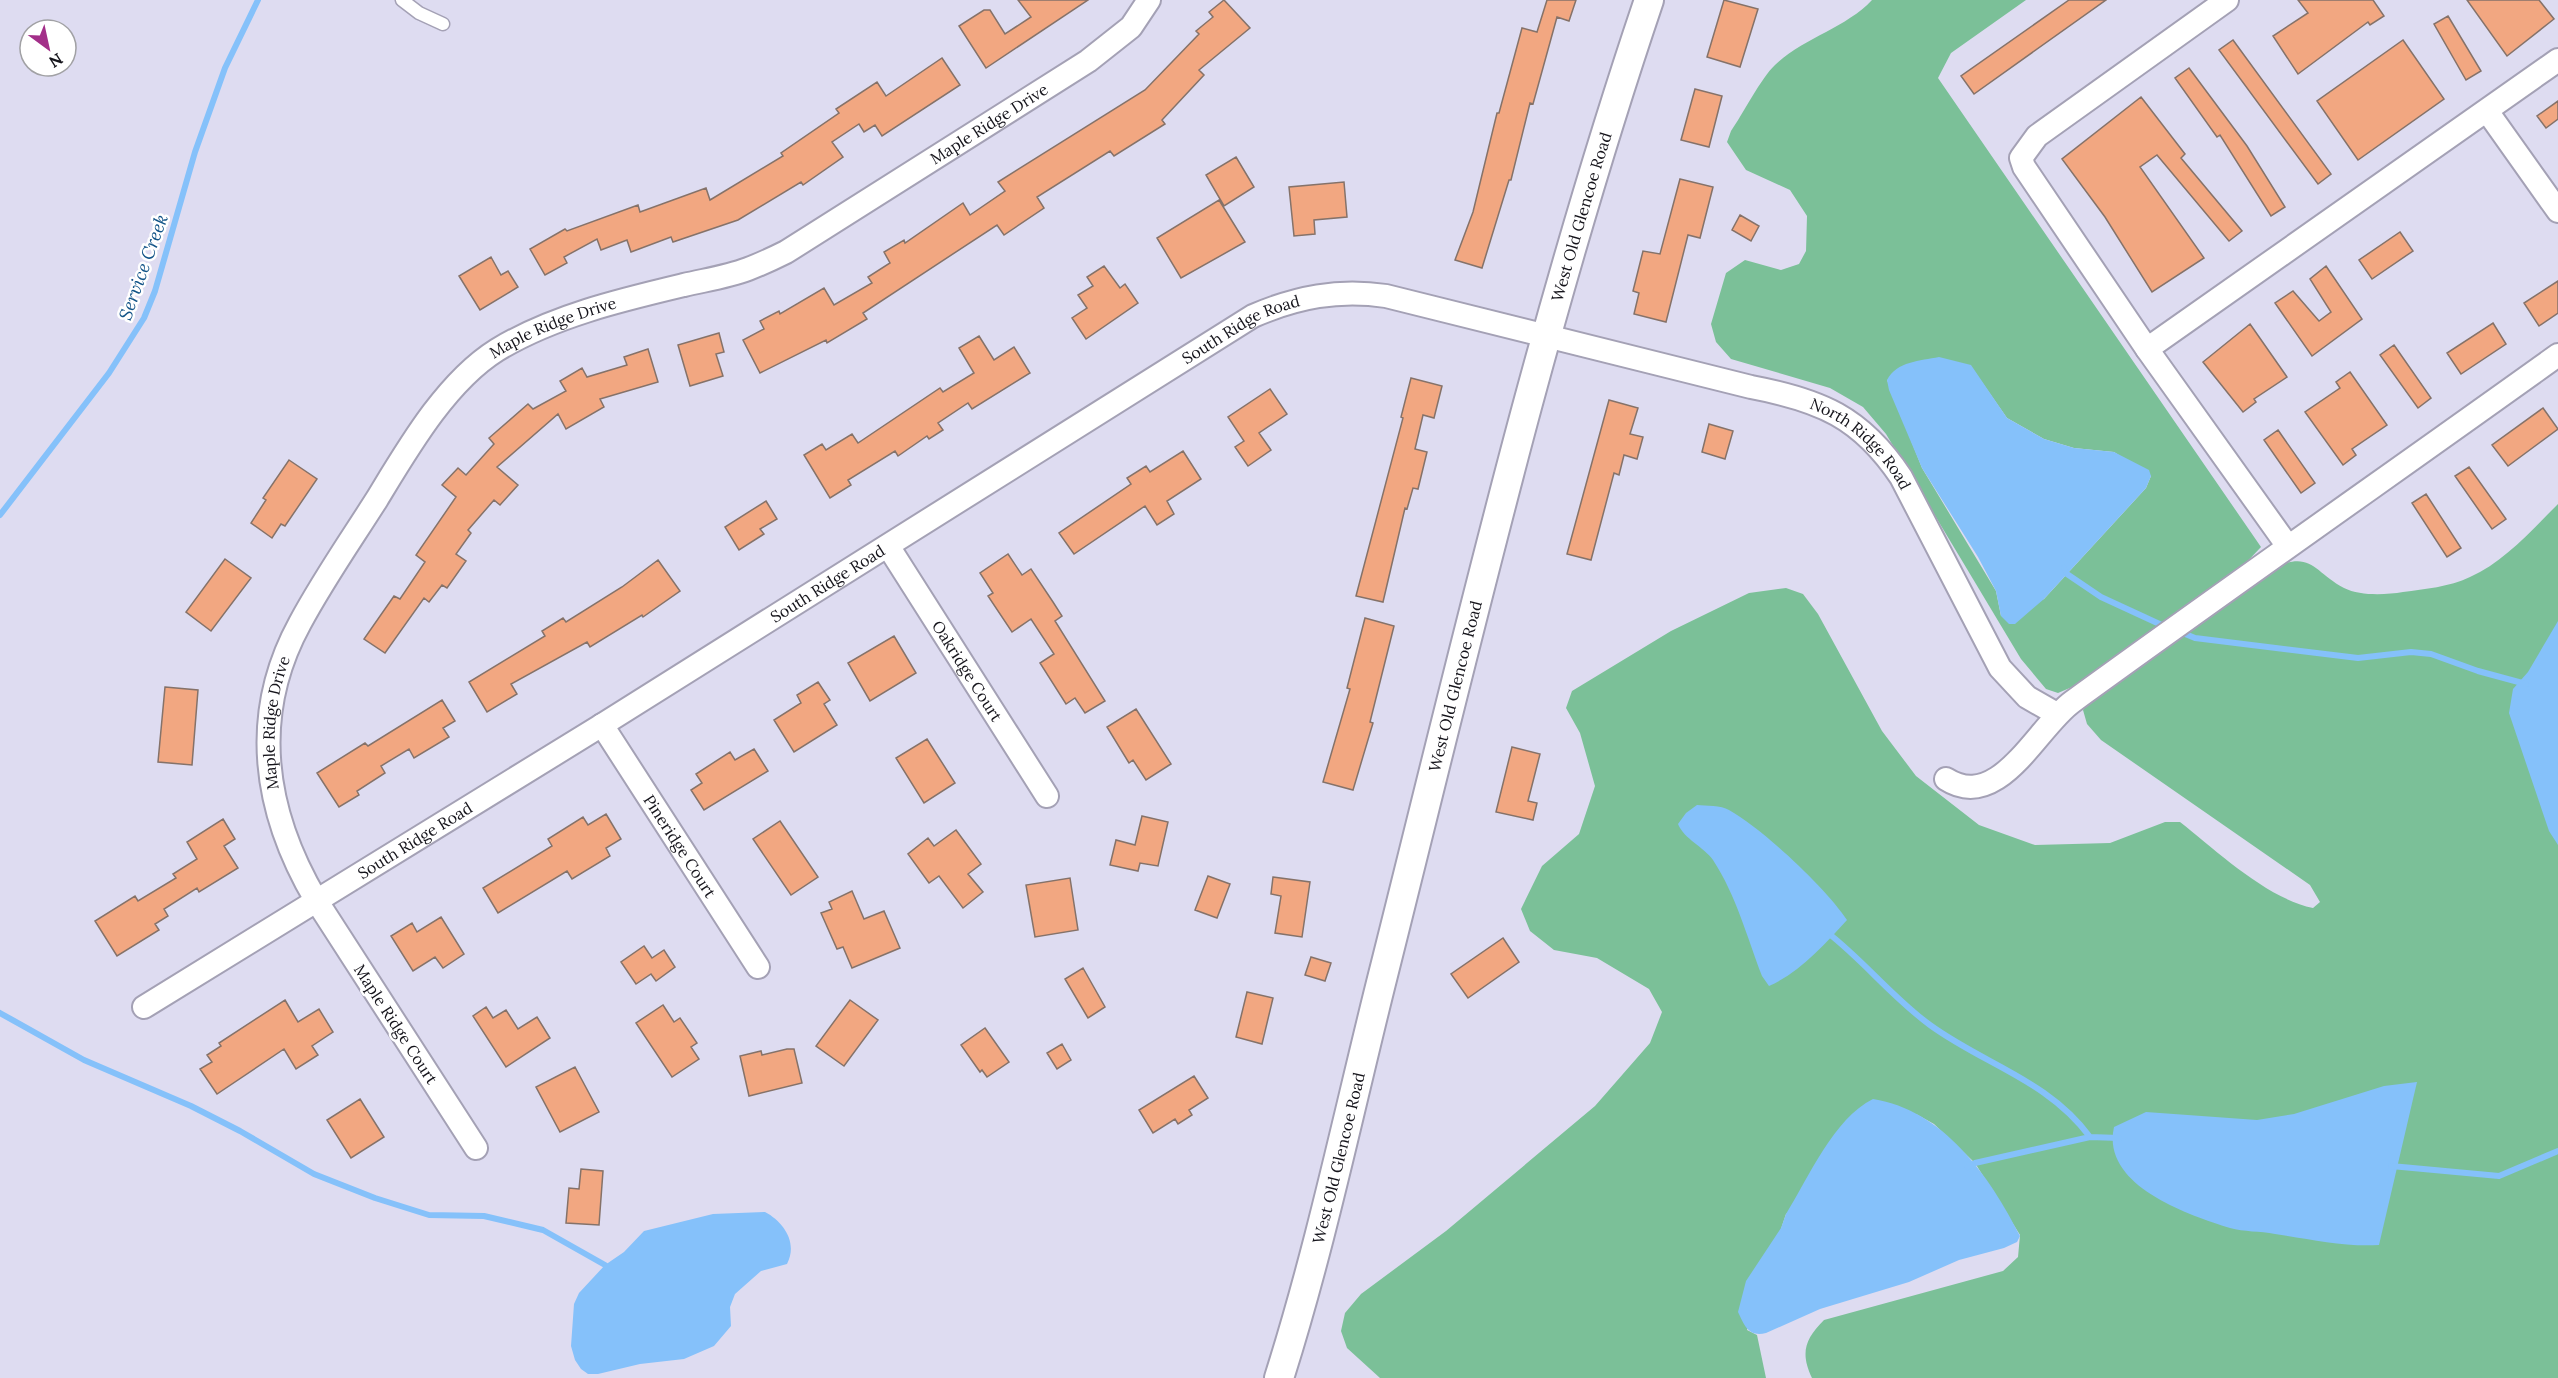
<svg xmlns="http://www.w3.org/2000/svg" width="2558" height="1378" viewBox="0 0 2558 1378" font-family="Lora,serif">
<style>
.green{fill:#7bc098;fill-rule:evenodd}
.water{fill:#85c1fa}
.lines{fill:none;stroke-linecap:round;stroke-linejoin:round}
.stream{stroke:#85c1fa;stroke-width:6}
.building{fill:#f2a781;stroke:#857269;stroke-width:1.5}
.service-casing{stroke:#a4a1b5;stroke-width:15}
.minor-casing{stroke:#a4a1b5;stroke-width:26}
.tertiary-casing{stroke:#a4a1b5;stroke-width:32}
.service{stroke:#fff;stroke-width:12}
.minor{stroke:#fff;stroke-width:22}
.tertiary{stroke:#fff;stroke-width:28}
.labels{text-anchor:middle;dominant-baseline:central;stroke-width:5;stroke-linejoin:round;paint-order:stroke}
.street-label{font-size:16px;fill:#15141b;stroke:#fff}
.water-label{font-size:18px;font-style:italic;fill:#115387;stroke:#fff}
</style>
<rect width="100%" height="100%" fill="#dedcf1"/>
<path class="green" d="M1872,0H2026L1951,53L1938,78L2261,547L2242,567L2079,684L2058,693L2046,689L2021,659L1886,434L1863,407L1830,388L1731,359L1716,342L1711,324L1726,273L1745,260L1781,270L1799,264L1806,251L1807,216L1790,190L1746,170L1727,142L1731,131C1743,114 1761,78 1775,65C1803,38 1846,28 1872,0ZM1970,365L2007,418L2044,439L2074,448L2114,452L2151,476L2146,488L2044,599L2001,616L1996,591L1922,468L1887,380Z
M2558,504V1378H1812C1800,1353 1805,1339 1824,1320L2003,1271L2018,1257L2020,1235L1975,1163L1934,1124L1916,1114L1786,1214L1747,1330L1757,1335L1766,1378H1380L1347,1348L1341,1331L1345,1313L1361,1294L1446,1231L1595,1106L1650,1043L1662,1012L1649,989L1597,958L1554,950L1530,931L1521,909L1542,866L1579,834L1595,786L1580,733L1566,708L1572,691L1671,631L1749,593L1786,588L1803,594L1818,614L1882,731L1916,776L1979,825L2035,845L2110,843L2165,822H2180C2217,851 2266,898 2313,908L2320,902L2310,885L2101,740L2087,724L2083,710L2090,698L2275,567C2312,551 2314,572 2344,588C2360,596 2385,595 2403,592C2425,589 2449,587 2470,577C2504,562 2532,530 2558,504Z"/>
<path class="water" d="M1939,357L1971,365L2007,418L2044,439L2074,448L2114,452L2149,470L2151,476L2146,488L2044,599L2015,624H2009L2001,616L1996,591L1978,557L1922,468L1889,390L1887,380C1897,361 1920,361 1939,357Z
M2558,621V845L2549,831L2509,713L2513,689L2528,672Z
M1697,805C1706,806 1721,805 1729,810C1763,829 1826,888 1847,920C1825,944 1799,973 1769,986L1762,976C1747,937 1736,895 1713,860C1704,847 1684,839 1678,824L1686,813Z
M2417,1082L2379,1245C2343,1247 2311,1239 2275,1234C2260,1231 2244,1232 2230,1228C2186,1214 2101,1185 2114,1127L2146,1112L2257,1120L2294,1114L2384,1086Z
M1873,1099C1943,1110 1990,1176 2020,1236L2017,1242L2004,1248L1959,1260L1909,1282L1820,1309L1766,1333C1749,1337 1745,1327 1738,1312L1746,1281L1781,1228L1786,1214C1809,1177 1834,1118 1873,1099Z
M765,1212C784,1222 798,1243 787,1264L761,1271L735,1294L730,1307L731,1326L714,1346L684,1359L640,1364L598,1374H588L581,1369L575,1360L571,1346L574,1304L579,1293L605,1265L624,1252L644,1231L713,1214Z"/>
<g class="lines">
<path class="stream" d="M0,515L109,373L144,318L155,291L195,152L225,68L258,0
M2064,568L2067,574L2101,597L2166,627
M2178,631L2195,638L2358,658L2411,652L2431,654L2478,671L2526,684
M1828,933C1864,961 1893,998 1930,1025C1985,1065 2048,1080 2090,1137
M0,1013L84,1060L191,1106L240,1131L314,1174L375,1198L429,1215L484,1216L543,1230L605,1265
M2391,1166L2499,1176L2558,1151
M1968,1167L1975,1163L2090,1137L2119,1138"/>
</g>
<path class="building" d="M1018,0H1088L986,68L959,26L984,10H990L1005,34L1031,17Z
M1224,0L1250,28L1199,70L1204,75L1162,120L1165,124L1114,156L1110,151L1037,197L1044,208L1004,235L997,225L863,313L867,319L827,343L826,340L760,373L743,340L764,329L760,321L779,311L780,314L824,288L834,305L872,283L868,277L890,263L884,252L904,240L905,243L963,203L970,215L1005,191L998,182L1145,90L1199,34L1196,31L1213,17L1209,12Z
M1547,0H1576L1569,21L1557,17L1533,104L1530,103L1511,180H1509L1482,268L1455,260L1473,212L1497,113H1499L1522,28L1537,32Z
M1724,0L1758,9L1740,67L1707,57Z
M2069,0H2106L1974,94L1961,76Z
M2298,0H2373L2384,16L2370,25L2368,22L2298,74L2273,36L2308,13Z
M2467,0H2539L2554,19L2507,56Z
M2448,16L2481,71L2466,80L2434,24Z
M2233,40L2331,174L2318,184L2219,50Z
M2403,40L2444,99L2358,160L2317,101Z
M942,58L960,85L882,136L875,125L864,132L859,124L832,142L843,157L803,185L801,182L738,220L673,242L671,237L631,252L627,240L601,250L597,239L564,257L567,263L545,275L530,249L565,229L567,231L638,205L640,212L706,188L710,200L783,156L781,153L839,113L836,109L877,82L886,96Z
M2189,68L2247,146L2285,207L2271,216L2220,135L2217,137L2175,78Z
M1695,89L1722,96L1709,147L1681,140Z
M2141,97L2185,154L2181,158L2242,231L2229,241L2157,155L2140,167L2204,258L2152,292L2105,217L2062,159Z
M2558,101V119L2546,128L2537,116Z
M1236,157L1254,187L1224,206L1206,175Z
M1680,179L1713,187L1700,238L1688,235L1666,322L1634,314L1639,293L1633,291L1643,251L1660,254Z
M1344,182L1347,217L1314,220L1315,234L1294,236L1289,187Z
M1219,200L1245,242L1181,278L1157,238Z
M1740,215L1759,226L1751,241L1732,230Z
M2400,232L2413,251L2372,279L2359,260Z
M491,257L501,275L508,271L518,287L480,310L459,276Z
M1104,266L1120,288L1125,284L1138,303L1086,339L1072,318L1087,308L1078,295L1093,286L1087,277Z
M2326,266L2362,319L2312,356L2275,303L2293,291L2319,321L2331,312L2310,279Z
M2558,281V313L2539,326L2524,303Z
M2493,323L2506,344L2461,374L2447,353Z
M2250,324L2287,377L2254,399L2256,402L2243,412L2203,362Z
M719,333L724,352L716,354L723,376L690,386L678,345Z
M979,336L994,360L1014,347L1030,373L972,409L968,403L938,423L943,430L929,439L927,436L898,456L895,451L848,480L851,485L830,498L804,455L822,444L826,450L852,434L858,443L940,388L943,392L974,373L959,348Z
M2394,345L2431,398L2418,408L2380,355Z
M648,349L658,382L600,399L604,407L566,429L558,414L497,467L518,485L500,505L494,500L468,530L471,533L456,554L466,561L447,588L442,585L429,602L424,598L385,653L364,639L394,596L400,599L425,562L416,555L456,497L442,485L458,468L466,475L494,444L489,438L528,404L533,409L566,391L560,381L582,368L587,377L627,365L624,357Z
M2350,372L2387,425L2352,449L2356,455L2343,465L2305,412L2340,388L2336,382Z
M1411,378L1442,386L1434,418L1423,415L1415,449L1427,452L1418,489L1413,488L1407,509L1405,508L1383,602L1356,596L1403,418L1401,417Z
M1270,389L1287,414L1259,433L1271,450L1248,466L1235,447L1244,441L1228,417Z
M1609,400L1638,408L1630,434L1643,437L1637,459L1624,455L1619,475L1614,473L1591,560L1567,554Z
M2543,408L2558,429L2508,466L2492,445Z
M1709,424L1733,431L1725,459L1702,452Z
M2278,430L2315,483L2301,493L2264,440Z
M1183,451L1201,479L1167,501L1174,514L1157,525L1145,506L1074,554L1059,533L1131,484L1127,478L1146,466L1150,472Z
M289,460L317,479L285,526L281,524L272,538L251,523L266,500L263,498Z
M2469,467L2506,519L2492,529L2455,476Z
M2426,494L2461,548L2447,557L2412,503Z
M766,501L777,519L760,529L764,534L739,550L725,527Z
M1008,554L1022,575L1031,569L1053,602L1062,616L1055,621L1105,701L1085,713L1075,698L1066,704L1040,663L1054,654L1031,619L1012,632L988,596L993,593L980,573Z
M225,559L251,578L211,631L186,612Z
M658,560L680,591L643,617L642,615L590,647L587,642L511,684L517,694L487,712L469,682L545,636L542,631L563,618L566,622L622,587Z
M1365,618L1394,626L1370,722L1373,723L1353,790L1323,782L1350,689L1347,688Z
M894,636L916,673L870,701L848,663Z
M818,682L830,700L824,704L837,725L794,752L774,720L801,703L797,695Z
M165,687L198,690L192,765L158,762Z
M442,700L455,721L443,728L449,737L414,758L409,749L381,766L385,773L357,791L359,795L339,807L317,773L365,743L368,746Z
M1136,709L1171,764L1146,780L1133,760L1129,763L1107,727Z
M927,739L955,783L924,803L896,758Z
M1512,747L1540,754L1528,801L1537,803L1533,820L1496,812Z
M754,749L768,771L704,810L691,790L702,783L696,774L730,752L735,760Z
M606,814L621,839L606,848L610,856L572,879L567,871L498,913L483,888L552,846L548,839L583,817L588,825Z
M1142,816L1168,822L1158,866L1140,863L1138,871L1110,865L1116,840L1135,845Z
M223,819L235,839L224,846L238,868L199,892L197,888L164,909L168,916L155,924L159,930L117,956L95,921L135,896L138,901L176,878L173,874L197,859L187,842Z
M780,821L818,877L791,895L753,839Z
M956,830L981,864L968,874L983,892L963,908L939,876L929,883L908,854L928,838L934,846Z
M1208,876L1230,884L1217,918L1195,910Z
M1273,877L1310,882L1302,937L1275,933L1281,896L1271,894Z
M1070,878L1078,930L1035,937L1026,885Z
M852,891L864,919L884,911L900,948L852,968L843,947L837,949L821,913L832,909L829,902Z
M441,917L464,954L443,968L435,957L413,971L391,936L412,923L417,932Z
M1503,938L1519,962L1468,998L1451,974Z
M644,946L652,958L664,950L675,967L656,981L651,974L636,984L621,962Z
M1311,957L1331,963L1325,981L1305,975Z
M1083,968L1105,1007L1088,1018L1065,979Z
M1247,992L1273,998L1262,1044L1236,1037Z
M285,1000L298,1022L319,1009L333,1032L312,1046L318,1055L296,1069L284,1049L217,1094L200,1069L212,1062L207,1055L221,1046L219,1043Z
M850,1000L878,1020L844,1066L816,1046Z
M663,1005L674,1022L680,1018L697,1043L691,1047L699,1059L672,1077L636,1023Z
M486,1007L493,1018L506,1010L518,1029L537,1017L550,1038L506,1067L473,1016Z
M985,1028L1009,1062L987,1077L982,1070L980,1072L961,1045Z
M1062,1044L1071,1060L1057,1069L1047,1053Z
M787,1049H794L802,1083L749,1096L740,1056L761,1051L762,1055Z
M575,1067L599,1112L560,1132L536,1087Z
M1194,1076L1208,1098L1189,1110L1192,1115L1178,1124L1175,1119L1153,1133L1139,1110Z
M360,1099L384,1137L351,1158L327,1120Z
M581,1169L603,1171L599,1225L566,1223L569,1188L579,1189Z"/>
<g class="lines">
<g class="service-casing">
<path id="service" d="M402,0L419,13L443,24"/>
</g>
<g class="minor-casing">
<g id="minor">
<path d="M2227,0L2037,136L2021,158L2024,167L2147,349L2287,545"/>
<path d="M2487,111L2558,211"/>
<path d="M2147,349L2558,60"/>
<path id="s1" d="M888,546L1047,796"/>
<path id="s2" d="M602,725L758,967"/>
<path d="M1946,779C1999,813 2037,727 2072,702C2233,585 2396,471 2558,355"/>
<path id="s3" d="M144,1007L602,725L1253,316C1297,297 1338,289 1386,296L1751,387C1820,400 1861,417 1901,477L2000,668L2027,697L2055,713"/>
<path id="s4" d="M476,1148L316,900C264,812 249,716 300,623C323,580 351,540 377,499C408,448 446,382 497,350C553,316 621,300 684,285C705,280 727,277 748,269C761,264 774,258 786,252L1088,61L1131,27L1149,0"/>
</g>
</g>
<g class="tertiary-casing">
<g id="tertiary">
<path id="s5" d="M1279,1378C1321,1246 1349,1110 1383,975C1465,649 1541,319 1649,0"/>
</g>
</g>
<use href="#service" class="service"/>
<use href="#minor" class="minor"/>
<use href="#tertiary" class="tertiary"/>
</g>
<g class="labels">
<g class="street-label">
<text stroke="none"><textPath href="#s4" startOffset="1472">Maple Ridge Drive</textPath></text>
<text stroke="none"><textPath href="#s5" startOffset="1200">West Old Glencoe Road</textPath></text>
<text stroke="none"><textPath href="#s4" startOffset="986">Maple Ridge Drive</textPath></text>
<text stroke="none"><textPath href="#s3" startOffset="1290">South Ridge Road</textPath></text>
<text stroke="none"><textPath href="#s3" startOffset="1947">North Ridge Road</textPath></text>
<text stroke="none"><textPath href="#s3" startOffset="804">South Ridge Road</textPath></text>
<text stroke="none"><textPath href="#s1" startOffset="148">Oakridge Court</textPath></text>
<text stroke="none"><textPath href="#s5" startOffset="714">West Old Glencoe Road</textPath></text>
<text stroke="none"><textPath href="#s4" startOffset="482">Maple Ridge Drive</textPath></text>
<text stroke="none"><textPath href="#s3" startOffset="318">South Ridge Road</textPath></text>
<text stroke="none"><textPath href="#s2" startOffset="144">Pineridge Court</textPath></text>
<text transform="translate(396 1024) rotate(57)">Maple Ridge Court</text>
<text stroke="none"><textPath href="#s5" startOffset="228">West Old Glencoe Road</textPath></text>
</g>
<g class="water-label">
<text transform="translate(143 267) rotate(-70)">Service Creek</text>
</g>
</g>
<g transform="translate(48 48) rotate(147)"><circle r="28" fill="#ffffff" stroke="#a1a1a4" stroke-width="1.5"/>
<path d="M0-4.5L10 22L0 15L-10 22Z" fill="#a32f89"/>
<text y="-9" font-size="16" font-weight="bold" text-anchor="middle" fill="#15141b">N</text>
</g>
</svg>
